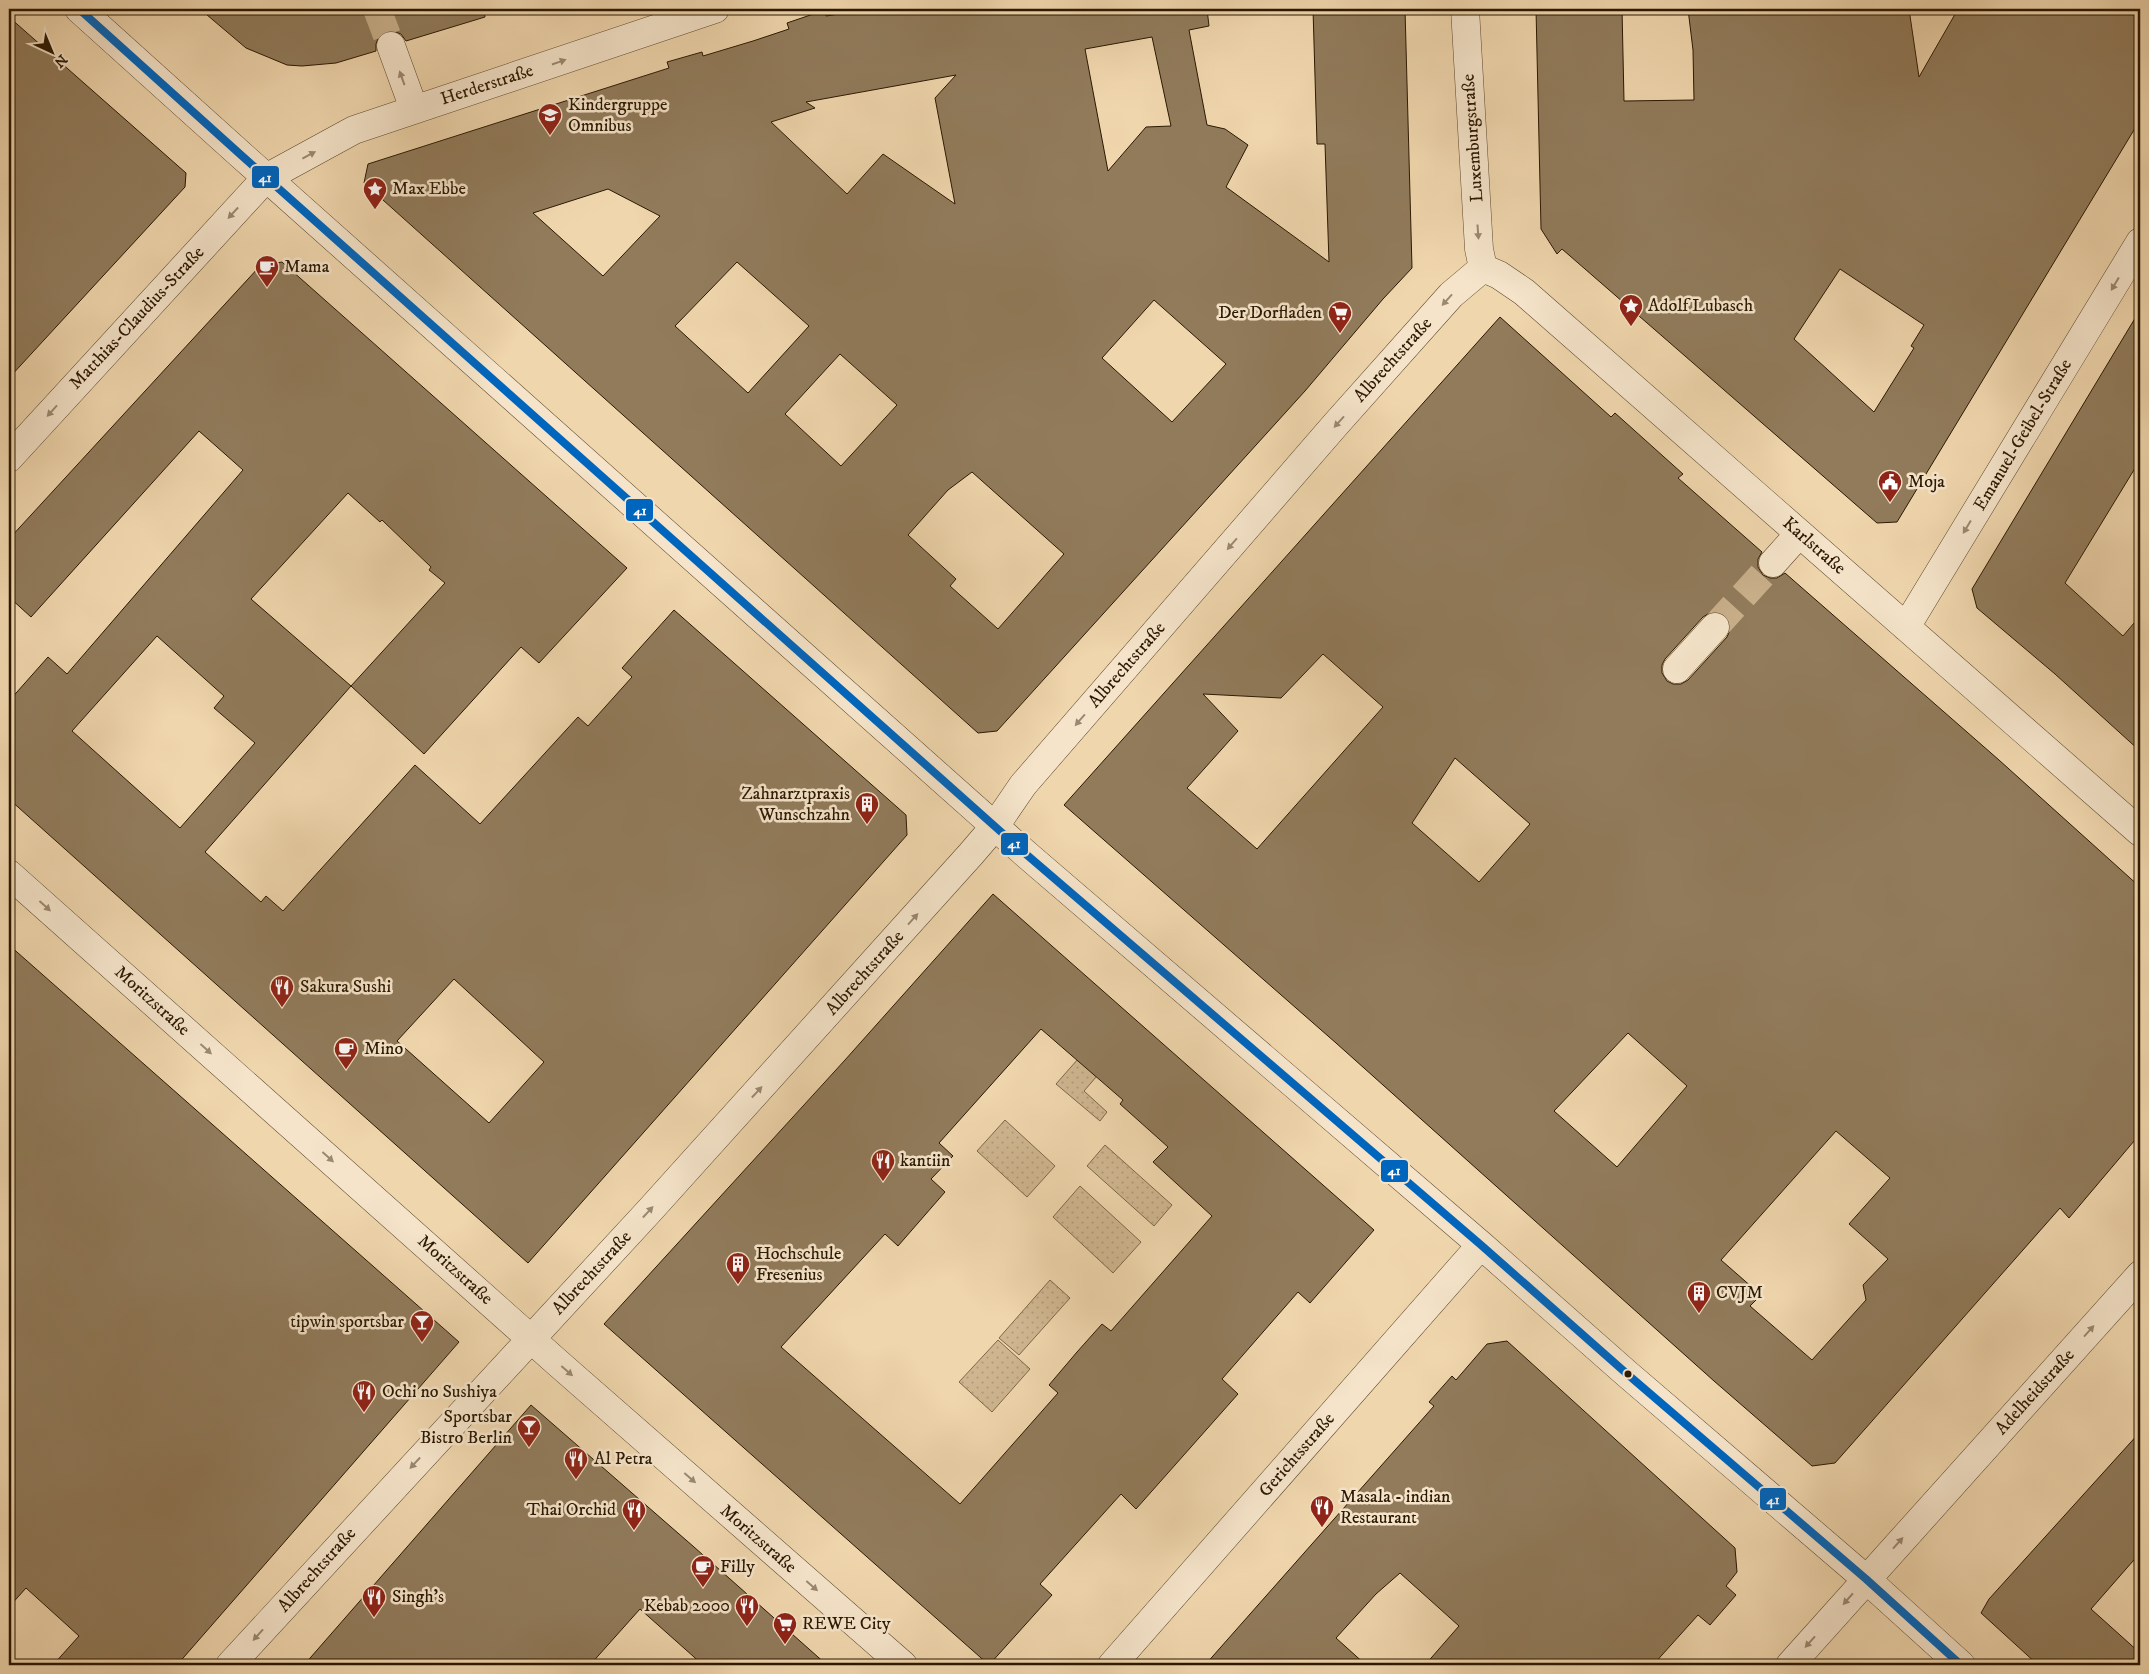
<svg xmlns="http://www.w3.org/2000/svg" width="2149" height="1674" viewBox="0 0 2149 1674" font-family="'IM FELL DW Pica',serif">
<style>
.grass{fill:url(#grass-dots);stroke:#7d6749}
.building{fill:#917b5b;stroke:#2b1802;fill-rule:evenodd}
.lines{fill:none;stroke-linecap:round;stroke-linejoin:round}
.minor-tunnel{stroke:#c9b08b;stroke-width:28;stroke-dasharray:28 14;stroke-linecap:butt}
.minor-casing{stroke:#5c482d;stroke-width:29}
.minor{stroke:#f5e4ca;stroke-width:28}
.bus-1-casing{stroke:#f5e4ca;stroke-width:11}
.bus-1{stroke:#0065bd;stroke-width:8}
.oneway{fill:#9a8870}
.bus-dot{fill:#2b1802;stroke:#f5e4ca;stroke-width:2}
.labels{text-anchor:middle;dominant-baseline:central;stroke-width:5;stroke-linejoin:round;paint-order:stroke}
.street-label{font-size:18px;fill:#2b1802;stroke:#f5e4ca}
.poi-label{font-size:18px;fill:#2b1802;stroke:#f5e4ca;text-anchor:start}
.line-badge{stroke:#f5e4ca;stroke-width:2}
.badge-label{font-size:14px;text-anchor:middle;font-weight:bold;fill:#fff}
</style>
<defs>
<pattern id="grass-dots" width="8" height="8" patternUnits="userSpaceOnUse" patternTransform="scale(1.25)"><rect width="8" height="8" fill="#cfb690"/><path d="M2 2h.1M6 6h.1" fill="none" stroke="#b29c7b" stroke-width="1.8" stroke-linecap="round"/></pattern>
</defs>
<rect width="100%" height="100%" fill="#f0d6ad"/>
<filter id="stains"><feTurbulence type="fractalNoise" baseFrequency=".004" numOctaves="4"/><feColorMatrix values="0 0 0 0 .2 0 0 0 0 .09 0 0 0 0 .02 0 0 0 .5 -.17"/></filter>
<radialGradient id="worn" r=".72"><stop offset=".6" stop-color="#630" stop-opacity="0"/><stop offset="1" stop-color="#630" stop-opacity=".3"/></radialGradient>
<path class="grass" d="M1078,1059L1097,1076L1084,1091L1107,1112L1100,1121L1056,1084Z
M1005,1120L1055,1166L1027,1197L977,1151Z
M1105,1145L1172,1205L1154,1226L1087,1166Z
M1080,1186L1141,1242L1113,1273L1053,1217Z
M1050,1280L1070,1298L1019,1355L999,1338Z
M998,1340L1030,1369L992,1412L959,1382Z"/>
<path class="building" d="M200,9H484L485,17L406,41L401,34L393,31H386L379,36L376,44V51L336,63L302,66L287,65L246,48Z
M870,9H1207L1209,26L1189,30L1207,125L1225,129L1248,145L1226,187L1329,262L1325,144H1317L1313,9H1405L1412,268L1383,299L1305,391L997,731L978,733L364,183L368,164L669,68L667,62L702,52L703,56L753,41L789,29L787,23L825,10L826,16ZM1152,37L1171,126L1146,127L1108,171L1085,49ZM956,75L935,98L955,204L883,154L847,194L771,122L815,108L806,102ZM608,189L660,216L603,276L533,213ZM737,262L809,326L748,393L675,326ZM1154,300L1226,364L1172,422L1102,358ZM840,354L897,405L841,466L785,414ZM972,472L1064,554L998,629L950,586L956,579L908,535L948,490Z
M1536,9H1622L1624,101L1694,100L1693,50L1688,9H1909L1919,77L1958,9H2140V120L1897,522L1877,523L1562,249L1557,254L1541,229ZM1840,269L1924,325L1911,346L1914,348L1874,412L1794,339Z
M9,17L186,173L185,187L9,378Z
M282,262L627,568L539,663L521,647L424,754L351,686L205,852L261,902L266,896L283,911L415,765L480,824L578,717L588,726L632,677L622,668L674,610L906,815L907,835L528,1263L9,799V701L48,657L67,674L243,470L199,431L31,617L9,597V539L260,266ZM348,493L380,522L382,520L431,567L429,570L445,583L351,686L251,599ZM157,636L224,696L214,708L255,743L180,828L72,731ZM454,979L544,1062L489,1123L397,1041Z
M2140,310V460L2065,583L2123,636L2140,616V751L2055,674L1977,608L1972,589Z
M1500,317L1611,417L1615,413L1683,474L1678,478L1762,552L1758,559V567L1763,575L1770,578H1777L1785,573L1999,760L2140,887V1134L2069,1218L2060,1208L1835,1463L1812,1466L1714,1381L1336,1043L1064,805ZM1711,612H1719L1726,616L1730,622V630L1727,637L1688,680L1681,684H1673L1667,681L1662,673V665L1665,659L1703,617ZM1323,654L1383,707L1257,849L1187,788L1238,731L1203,694L1281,698ZM1455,758L1530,824L1479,882L1412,823ZM1628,1033L1687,1086L1617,1167L1554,1111ZM1836,1131L1890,1178L1849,1224L1888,1259L1863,1285L1866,1300L1812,1360L1750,1306L1761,1295L1721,1260Z
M993,894L1374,1230L1310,1303L1298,1292L1222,1379L1238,1394L1136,1509L1121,1494L1040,1584L1052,1595L989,1665L604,1324L845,1060ZM1041,1029L1123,1100L1120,1104L1168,1147L1153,1162L1212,1216L1111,1331L1102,1324L1077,1352L1049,1385L1058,1393L960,1504L781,1347L885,1234L898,1246L945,1192L931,1179L953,1156L939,1143Z
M9,945L459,1342L177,1665H53L79,1636L26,1588L9,1607Z
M1507,1341L1735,1548L1737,1572L1726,1586L1736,1595L1710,1625L1698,1615L1653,1665H1425L1459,1626L1400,1573L1376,1594L1336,1638L1366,1665H1205L1434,1406L1429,1402L1452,1376L1456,1380L1487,1344Z
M531,1405L694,1547L827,1665H703L640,1609L590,1665H304Z
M2140,1432V1553L2091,1609L2140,1653V1665H2038L1981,1613L1989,1599Z"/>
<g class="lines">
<path class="minor-tunnel" d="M377,9L391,46
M1715,627L1773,563"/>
<g class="minor-casing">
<path id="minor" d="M79,9L241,155L1027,855L1481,1245L1626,1373L1866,1579L1961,1665
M1465,9L1479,249L1483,268
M391,46L414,109
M1483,268L1499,275L1524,292L2140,832
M9,458L266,178L354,130L715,9
M1773,563L1799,534
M1906,627L2140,242
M1677,669L1715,627
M9,874L559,1364L903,1665
M230,1665L651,1209L971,854L995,826L1023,785L1336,424L1451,295L1483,268
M1112,1665L1481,1245
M1790,1665L2140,1275"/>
</g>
<use href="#minor" class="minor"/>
<g class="bus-1-casing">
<path id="bus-1" d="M79,9L241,155L1027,855L1481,1245L1626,1373L1866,1579L1961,1665"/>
</g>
<use href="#bus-1" class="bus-1"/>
</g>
<defs><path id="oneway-solid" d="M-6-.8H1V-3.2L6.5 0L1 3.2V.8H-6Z" transform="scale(1.25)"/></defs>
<g class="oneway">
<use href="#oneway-solid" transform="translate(559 62) rotate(-19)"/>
<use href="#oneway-solid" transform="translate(402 78) rotate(-110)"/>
<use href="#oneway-solid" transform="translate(309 155) rotate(-28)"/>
<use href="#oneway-solid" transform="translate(233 213) rotate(133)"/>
<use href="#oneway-solid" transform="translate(1478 232) rotate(86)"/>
<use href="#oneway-solid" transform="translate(2115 284) rotate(121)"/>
<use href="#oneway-solid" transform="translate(1447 300) rotate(132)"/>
<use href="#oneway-solid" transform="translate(52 411) rotate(132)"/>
<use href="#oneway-solid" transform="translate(1339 422) rotate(132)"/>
<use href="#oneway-solid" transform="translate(1967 527) rotate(121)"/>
<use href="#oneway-solid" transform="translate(1232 544) rotate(131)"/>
<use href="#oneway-solid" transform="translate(1080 720) rotate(131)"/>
<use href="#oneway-solid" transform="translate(45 906) rotate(42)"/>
<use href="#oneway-solid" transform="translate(913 919) rotate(-48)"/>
<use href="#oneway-solid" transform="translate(206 1049) rotate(42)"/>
<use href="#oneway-solid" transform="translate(757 1092) rotate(-47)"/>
<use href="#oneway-solid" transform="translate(328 1157) rotate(42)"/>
<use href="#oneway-solid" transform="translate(648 1212) rotate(-47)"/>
<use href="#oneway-solid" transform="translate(2089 1331) rotate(-48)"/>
<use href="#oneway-solid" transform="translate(567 1371) rotate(41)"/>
<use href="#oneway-solid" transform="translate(415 1463) rotate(133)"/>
<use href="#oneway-solid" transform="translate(690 1478) rotate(41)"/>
<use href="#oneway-solid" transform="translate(1898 1543) rotate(-48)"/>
<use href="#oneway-solid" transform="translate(812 1586) rotate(41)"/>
<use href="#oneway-solid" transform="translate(1848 1599) rotate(131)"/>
<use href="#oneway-solid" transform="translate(258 1635) rotate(132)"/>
<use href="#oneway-solid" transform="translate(1810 1642) rotate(132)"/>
</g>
<defs>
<g id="school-pin" transform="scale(1.25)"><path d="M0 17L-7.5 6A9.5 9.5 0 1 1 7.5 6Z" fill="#8f2418" stroke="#f5e4ca"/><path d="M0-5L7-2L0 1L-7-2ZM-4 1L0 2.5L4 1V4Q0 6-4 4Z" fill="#fff"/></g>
<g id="sight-pin" transform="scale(1.25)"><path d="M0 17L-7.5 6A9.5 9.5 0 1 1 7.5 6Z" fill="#8f2418" stroke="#f5e4ca"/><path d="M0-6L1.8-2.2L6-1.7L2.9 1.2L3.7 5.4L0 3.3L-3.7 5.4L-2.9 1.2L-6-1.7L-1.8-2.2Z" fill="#fff"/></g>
<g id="cafe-pin" transform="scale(1.25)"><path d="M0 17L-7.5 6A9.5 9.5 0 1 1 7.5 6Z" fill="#8f2418" stroke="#f5e4ca"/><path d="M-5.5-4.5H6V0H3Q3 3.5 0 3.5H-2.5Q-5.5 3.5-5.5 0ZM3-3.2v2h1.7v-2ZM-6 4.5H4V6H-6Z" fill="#fff"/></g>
<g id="supermarket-pin" transform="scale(1.25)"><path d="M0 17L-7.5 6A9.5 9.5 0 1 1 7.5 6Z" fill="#8f2418" stroke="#f5e4ca"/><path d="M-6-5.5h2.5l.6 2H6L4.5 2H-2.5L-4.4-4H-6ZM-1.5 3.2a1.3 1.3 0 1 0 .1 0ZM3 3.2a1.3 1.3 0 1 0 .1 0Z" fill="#fff"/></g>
<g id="civic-pin" transform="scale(1.25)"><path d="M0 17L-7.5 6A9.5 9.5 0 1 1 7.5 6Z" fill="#8f2418" stroke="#f5e4ca"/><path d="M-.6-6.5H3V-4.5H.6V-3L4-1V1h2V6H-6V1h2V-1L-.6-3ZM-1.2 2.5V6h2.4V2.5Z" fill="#fff"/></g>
<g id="building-pin" transform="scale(1.25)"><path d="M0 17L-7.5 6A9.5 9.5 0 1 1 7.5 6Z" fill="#8f2418" stroke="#f5e4ca"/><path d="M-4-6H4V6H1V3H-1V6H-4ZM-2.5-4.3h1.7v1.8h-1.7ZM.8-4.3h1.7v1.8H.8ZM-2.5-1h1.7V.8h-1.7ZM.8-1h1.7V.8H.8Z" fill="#fff"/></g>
<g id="restaurant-pin" transform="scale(1.25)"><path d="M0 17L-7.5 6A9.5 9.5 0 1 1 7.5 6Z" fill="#8f2418" stroke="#f5e4ca"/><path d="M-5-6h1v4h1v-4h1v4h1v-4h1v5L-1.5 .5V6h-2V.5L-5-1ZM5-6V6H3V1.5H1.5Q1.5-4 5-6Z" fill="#fff"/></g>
<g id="bar-pin" transform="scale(1.25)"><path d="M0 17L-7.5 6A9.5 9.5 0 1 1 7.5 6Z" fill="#8f2418" stroke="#f5e4ca"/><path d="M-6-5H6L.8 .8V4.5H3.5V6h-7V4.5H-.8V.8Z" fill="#fff"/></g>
</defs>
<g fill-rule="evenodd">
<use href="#school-pin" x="550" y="115"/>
<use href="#sight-pin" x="375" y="189"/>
<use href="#cafe-pin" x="267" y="267"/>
<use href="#sight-pin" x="1631" y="306"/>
<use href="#supermarket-pin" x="1340" y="313"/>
<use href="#civic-pin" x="1890" y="482"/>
<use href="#building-pin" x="867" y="804"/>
<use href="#restaurant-pin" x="282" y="987"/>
<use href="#cafe-pin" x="346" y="1049"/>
<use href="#restaurant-pin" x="883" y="1161"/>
<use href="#building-pin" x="738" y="1264"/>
<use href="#building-pin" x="1699" y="1293"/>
<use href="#bar-pin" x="422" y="1322"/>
<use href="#restaurant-pin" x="364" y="1392"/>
<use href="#bar-pin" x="529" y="1427"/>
<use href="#restaurant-pin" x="576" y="1459"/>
<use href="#restaurant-pin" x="1322" y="1507"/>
<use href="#restaurant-pin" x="634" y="1510"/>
<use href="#cafe-pin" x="703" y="1567"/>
<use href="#restaurant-pin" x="374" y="1597"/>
<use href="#restaurant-pin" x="747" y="1606"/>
<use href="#supermarket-pin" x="785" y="1624"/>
</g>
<circle class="bus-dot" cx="1628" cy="1374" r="4.5"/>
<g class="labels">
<g class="street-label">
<text transform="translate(487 85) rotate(-18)">Herderstraße</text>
<text transform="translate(1473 138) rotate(-94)">Luxemburgstraße</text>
<text transform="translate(137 318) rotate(-47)">Matthias-Claudius-Straße</text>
<text transform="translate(1393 360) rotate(-48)">Albrechtstraße</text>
<text transform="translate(2023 435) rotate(-59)">Emanuel-Geibel-Straße</text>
<text transform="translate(1814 546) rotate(41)">Karlstraße</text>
<text transform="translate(1127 665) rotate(-49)">Albrechtstraße</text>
<text transform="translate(865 973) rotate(-48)">Albrechtstraße</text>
<text transform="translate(152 1001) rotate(42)">Moritzstraße</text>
<text transform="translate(455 1270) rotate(42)">Moritzstraße</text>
<text transform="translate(592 1273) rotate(-47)">Albrechtstraße</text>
<text transform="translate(2035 1392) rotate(-48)">Adelheidstraße</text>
<text transform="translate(1297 1455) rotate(-49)">Gerichtsstraße</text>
<text transform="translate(758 1539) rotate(41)">Moritzstraße</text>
<text transform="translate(317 1570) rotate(-48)">Albrechtstraße</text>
</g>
<g class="poi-label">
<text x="568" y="105">Kindergruppe<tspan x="568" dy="21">Omnibus</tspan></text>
<text x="392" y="189">Max Ebbe</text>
<text x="284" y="267">Mama</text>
<text x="1648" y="306">Adolf Lubasch</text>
<text x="1322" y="313" text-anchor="end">Der Dorfladen</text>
<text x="1908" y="482">Moja</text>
<text x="850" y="794" text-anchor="end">Zahnarztpraxis<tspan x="850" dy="21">Wunschzahn</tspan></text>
<text x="300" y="987">Sakura Sushi</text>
<text x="364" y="1049">Mino</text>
<text x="900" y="1161">kantiin</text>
<text x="756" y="1254">Hochschule<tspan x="756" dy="21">Fresenius</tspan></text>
<text x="1716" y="1293">CVJM</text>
<text x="404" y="1322" text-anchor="end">tipwin sportsbar</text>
<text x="382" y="1392">Ochi no Sushiya</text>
<text x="512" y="1417" text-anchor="end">Sportsbar<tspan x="512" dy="21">Bistro Berlin</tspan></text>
<text x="594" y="1459">Al Petra</text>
<text x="1340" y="1497">Masala - indian<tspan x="1340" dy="21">Restaurant</tspan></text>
<text x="616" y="1510" text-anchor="end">Thai Orchid</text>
<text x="720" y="1567">Filly</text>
<text x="392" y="1597">Singh's</text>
<text x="730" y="1606" text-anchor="end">Kebab 2000</text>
<text x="802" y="1624">REWE City</text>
</g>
</g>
<g class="line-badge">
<rect x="251" y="165" width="29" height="24" rx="5" fill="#0065bd"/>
<rect x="625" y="498" width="29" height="24" rx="5" fill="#0065bd"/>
<rect x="1000" y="832" width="29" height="24" rx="5" fill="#0065bd"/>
<rect x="1380" y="1159" width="29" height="24" rx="5" fill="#0065bd"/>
<rect x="1759" y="1487" width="28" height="24" rx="5" fill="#0065bd"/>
</g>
<g class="badge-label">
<text x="265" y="182">41</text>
<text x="640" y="515">41</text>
<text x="1014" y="848">41</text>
<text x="1394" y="1175">41</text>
<text x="1773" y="1504">41</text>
</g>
<rect width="2149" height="1674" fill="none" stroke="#f0d6ad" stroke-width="30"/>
<rect x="10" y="10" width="2129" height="1654" fill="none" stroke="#2b1802" stroke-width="2.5"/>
<rect x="15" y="15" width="2119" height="1644" fill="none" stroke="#2b1802"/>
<g transform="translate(52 52) rotate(136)" stroke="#f5e4ca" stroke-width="4" paint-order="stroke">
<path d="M0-4L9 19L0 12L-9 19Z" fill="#2b1802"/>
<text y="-8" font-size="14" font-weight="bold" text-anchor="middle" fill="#2b1802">N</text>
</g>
<rect width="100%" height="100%" filter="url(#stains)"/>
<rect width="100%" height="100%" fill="url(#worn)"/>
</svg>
